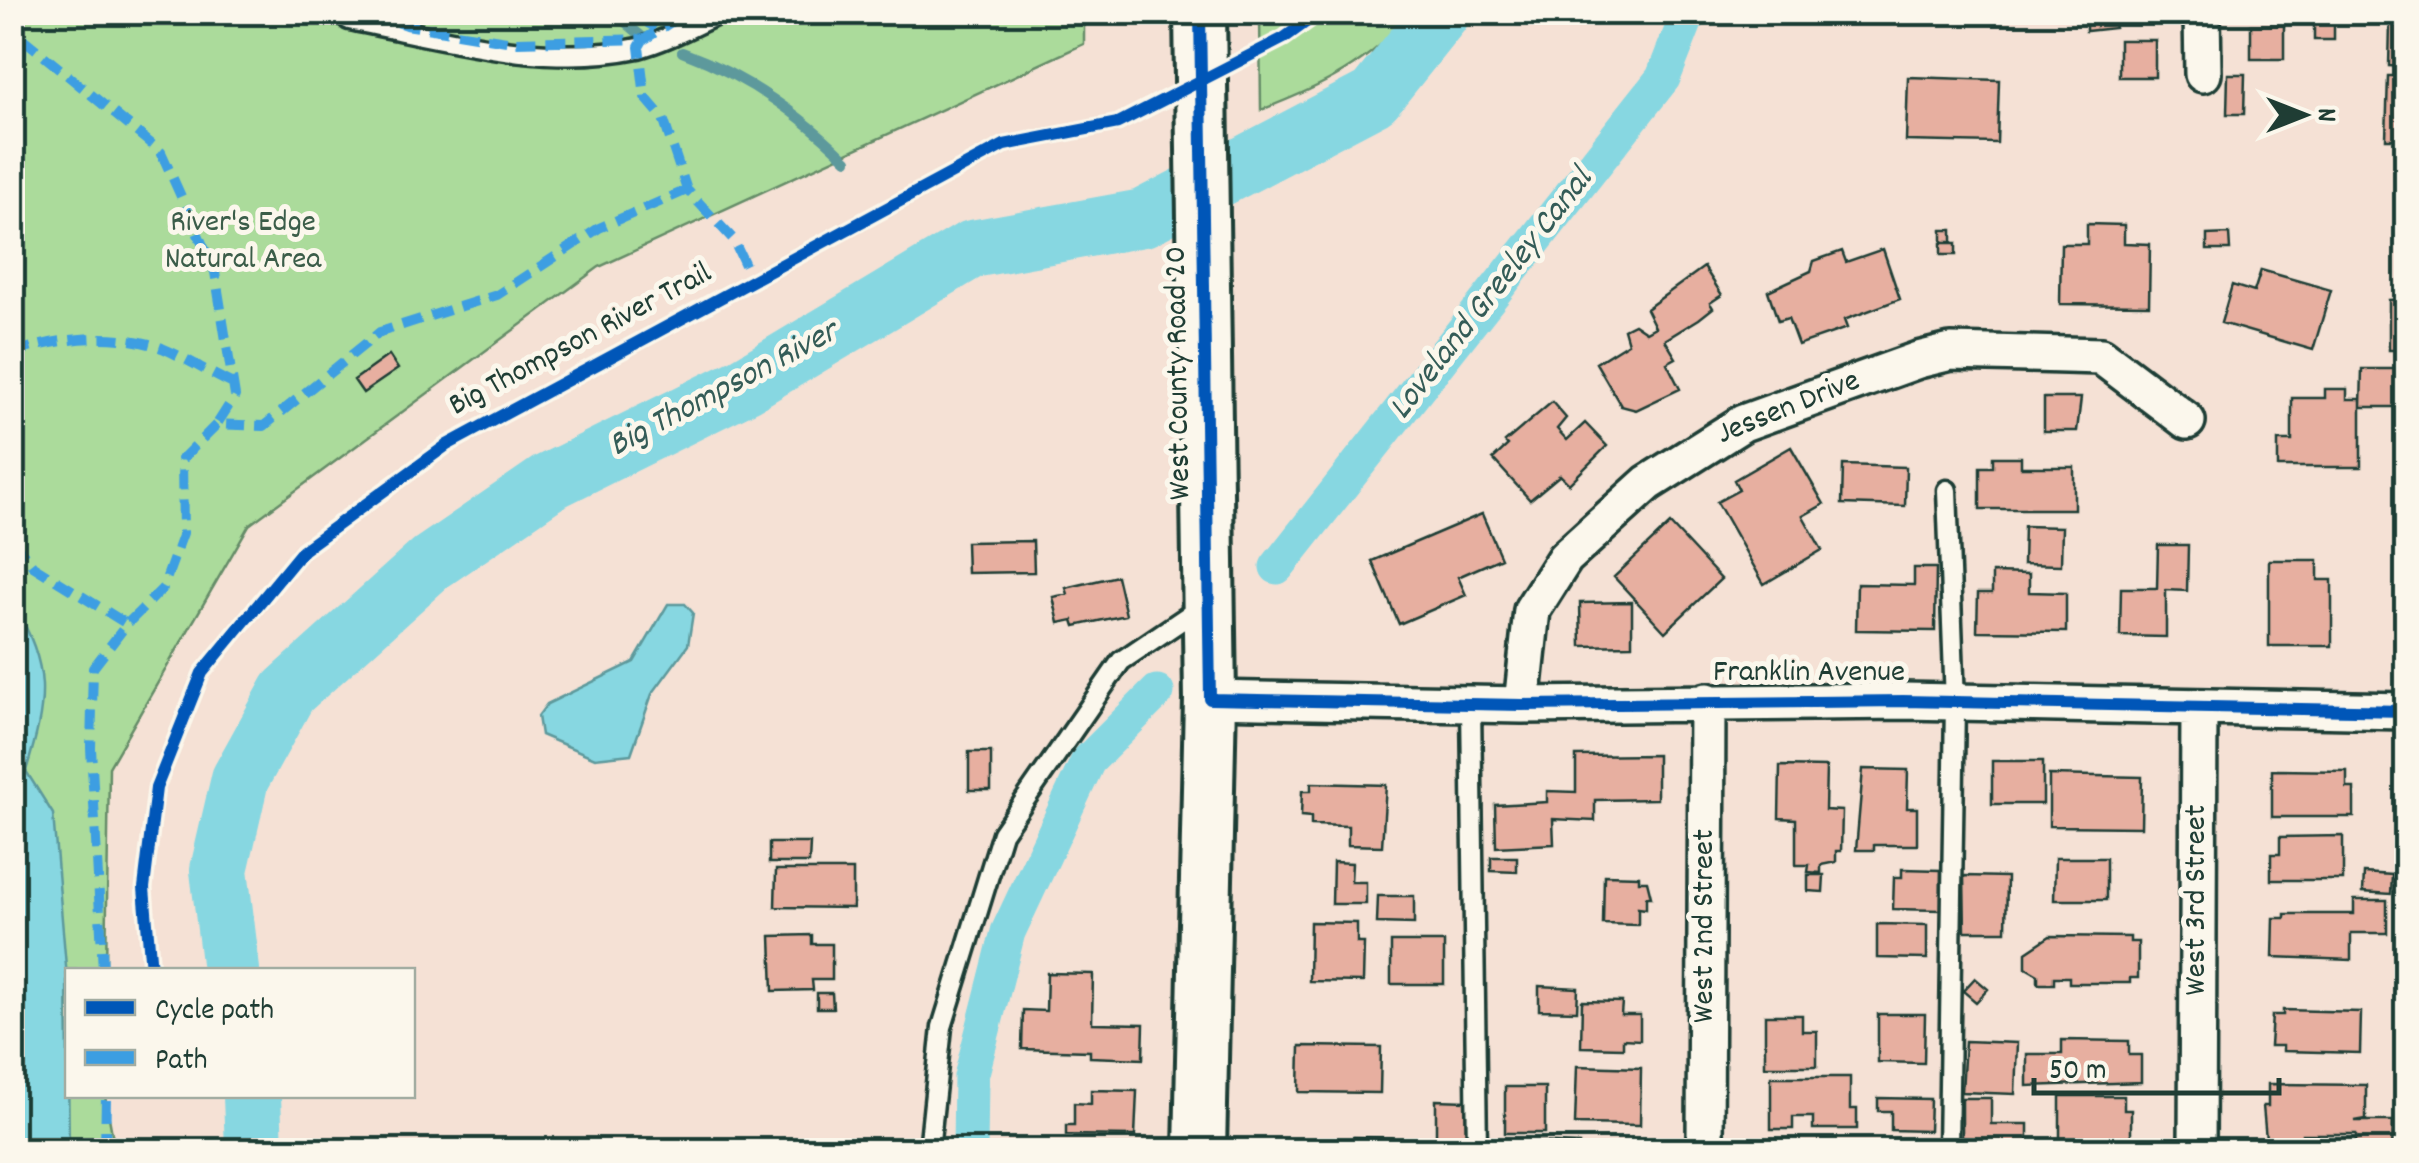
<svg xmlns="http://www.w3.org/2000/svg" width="2419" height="1163" viewBox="0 0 2419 1163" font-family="Dekko,sans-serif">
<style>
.green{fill:#abdb9b;stroke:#658c68;stroke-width:2.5}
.water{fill:#87d7e1;stroke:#5d999c;stroke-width:2.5}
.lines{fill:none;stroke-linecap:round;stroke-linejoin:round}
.stream{stroke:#5d999c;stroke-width:10}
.canal{stroke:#87d7e1;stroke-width:35}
.river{stroke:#87d7e1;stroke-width:58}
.building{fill:#e7afa0;stroke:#1f3d34;stroke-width:2.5}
.service-casing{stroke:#1f3d34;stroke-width:25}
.minor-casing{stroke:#1f3d34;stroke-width:42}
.secondary-casing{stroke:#1f3d34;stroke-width:58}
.service{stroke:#fbf7ec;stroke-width:18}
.minor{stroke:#fbf7ec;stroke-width:35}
.secondary{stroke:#fbf7ec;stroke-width:50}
.quiet{stroke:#3c9ee2;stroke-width:10;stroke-dasharray:20 10;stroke-linecap:butt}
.cycleway-casing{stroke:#fbf7ec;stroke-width:19}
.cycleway{stroke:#0057b8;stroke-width:12}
.labels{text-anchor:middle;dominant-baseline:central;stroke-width:10;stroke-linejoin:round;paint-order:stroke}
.park-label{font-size:32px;fill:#3b5d49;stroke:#fbf7ec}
.street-label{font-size:32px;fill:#1f3d34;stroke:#fbf7ec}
.water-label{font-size:35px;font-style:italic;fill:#345c57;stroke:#fbf7ec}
</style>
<rect width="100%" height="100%" fill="#f5e1d5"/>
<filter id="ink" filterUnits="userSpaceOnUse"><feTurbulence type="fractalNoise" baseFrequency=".01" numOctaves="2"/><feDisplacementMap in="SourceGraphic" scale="20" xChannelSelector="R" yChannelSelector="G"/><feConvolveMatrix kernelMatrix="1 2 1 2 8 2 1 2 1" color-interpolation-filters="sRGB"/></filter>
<g filter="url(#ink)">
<path class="green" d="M12,13H1084V44L599,267L249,525L109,767L106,970H68V1096H105L115,1150H13Z
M1260,13V12L1412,13C1369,64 1321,87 1261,110Z"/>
<path class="water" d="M13,604C52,667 47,703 26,771L53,814L67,978L69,1150H13Z
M668,604H685L693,613L688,645L652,694L631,754L595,758L541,735L538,716L547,704L634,662Z"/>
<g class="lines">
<path class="stream" d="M613,12L645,39
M682,52C745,75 799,113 847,160"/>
<path class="canal" d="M1277,567L1663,78L1689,12
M970,1150L971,1077L1008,932L1088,761L1157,692"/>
<path class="river" d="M231,970L219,870L240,779L288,692L431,563L549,482L745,385L972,249L1143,218L1374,97L1442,12
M252,1096L254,1150"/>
</g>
<path class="building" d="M2086,12H2111L2115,28L2086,31Z
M2314,12H2334V40H2314Z
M2342,12H2368V18H2342Z
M2402,12H2406V67L2389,66L2390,24L2402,25Z
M2251,25H2284V59H2251Z
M2119,40H2155V77H2119Z
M2228,74H2245L2244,114H2227Z
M2388,76H2406V139H2386Z
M1908,77L1999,80L1997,143L1906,141Z
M2087,224L2124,225V243L2150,244L2149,305L2060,304L2061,244H2087Z
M1942,230H1952V242H1942Z
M2229,234L2230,250H2207V235Z
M1941,243H1956V255H1941Z
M1883,249L1900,299L1844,320L1847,328L1798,345L1788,318L1778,321L1768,291L1811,271L1814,261L1842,251L1846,262Z
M1704,267L1722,295L1710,303L1713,308L1699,319L1665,340L1676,358L1667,363L1680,389L1636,410L1621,406L1596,363L1628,343L1624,329L1634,324L1646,332L1655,327L1646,309Z
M2261,270L2331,290L2313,350L2221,323L2232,285L2254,292Z
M2406,299V350H2389V300Z
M389,355L398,369L363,393L354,380Z
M2362,369H2406V407H2361Z
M2325,389H2347V399H2361V467H2278V441H2292V398H2325Z
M2044,398H2081L2077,431H2044Z
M1552,402L1566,418L1557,429L1567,440L1585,423L1607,446L1569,484L1560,475L1530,500L1493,459L1508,445L1505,442Z
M1791,447L1824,504L1803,516L1822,550L1764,584L1717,502L1739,490L1734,480Z
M1993,457H2021V467H2074V509H1980V467H1993Z
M1843,465L1906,467L1905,506L1842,504Z
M1482,514L1501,558L1458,577L1466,595L1399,624L1372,561Z
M1670,524L1721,579L1665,632L1614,577Z
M2024,526L2062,527L2061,565L2023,564Z
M1033,541L1034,572L967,573L966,542Z
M2158,545H2188L2187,591L2166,590V637L2120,636L2121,588H2157Z
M2269,560H2318V580H2332V646H2269Z
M1914,568H1936L1935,631L1856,630L1857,584L1914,585Z
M1992,573L2029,574V592L2066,593V632L1977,631L1978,593H1992Z
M1117,576L1126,615L1075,626L1073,620L1059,623L1053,597L1068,594L1066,588Z
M2395,600H2406V652H2395Z
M1632,602V645L1581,646L1580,603Z
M969,752H991V790H969Z
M1657,755V799L1595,800V821L1553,819L1554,844L1496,847L1495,805L1547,802V791L1576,792V756Z
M1992,761H2043V804H1992Z
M1780,766L1826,767L1825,810L1842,811L1841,851H1836V862L1821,865V873L1808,872L1809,865H1796V819L1779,818Z
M1863,769L1908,770L1907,808H1917V845H1874V850H1856Z
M2272,770L2347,771V788H2354V817H2272Z
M2049,775L2142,777L2141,827L2049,826Z
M1311,783L1386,785L1382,846L1348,845V826L1311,825V817L1301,816L1302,791H1311Z
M2343,836V880H2271V854H2280V837Z
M769,843H810L809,863H769Z
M1491,857H1517V872L1491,871Z
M2055,858H2106V900H2054Z
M1333,862L1352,863L1351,882H1366V904H1332Z
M1902,869L1941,870V910L1893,909L1894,877H1902Z
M776,870H853V908L775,907Z
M2364,873L2392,875L2391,894L2363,892Z
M1604,875L1639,876V881H1647L1651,897H1646V909L1638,908V925L1603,924Z
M1808,875H1824L1823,892L1808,891Z
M1964,876L2007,877L2006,931H1965Z
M1378,896H1414V924L1377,923Z
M2354,900H2387V933H2351V960L2273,957L2274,918H2285V914H2354Z
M1310,922L1357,923V943H1364L1363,982L1309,981Z
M1877,924L1927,925V959L1877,958Z
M812,935V944H832V980H812L813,990L773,991L771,936Z
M2050,936L2130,937V942H2138V978H2130V983H2069V977H2054V984H2038V975L2026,968V952Z
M1391,942H1444V984H1391Z
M1047,973L1093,974L1092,1023L1144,1024L1143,1059L1090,1057V1051L1022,1049L1023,1010L1046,1011Z
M1975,978L1988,989L1976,1002L1963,991Z
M1539,986L1578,988L1577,1011L1539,1010Z
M817,993H832L833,1008H817Z
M1582,1001L1622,1002L1621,1015H1640V1040L1623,1039V1048L1581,1047Z
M2283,1010L2361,1012L2360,1053L2283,1051V1046H2270L2272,1015H2283Z
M1878,1014H1925L1924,1063L1878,1062Z
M1765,1015H1802V1031H1817V1066H1765Z
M2062,1040L2129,1041V1055H2141V1082L2027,1086V1054H2062Z
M1965,1041L2017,1043L2015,1094L1962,1092Z
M1300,1046L1381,1047L1380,1093L1299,1092Z
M1577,1066L1641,1068L1640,1125L1575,1124Z
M1771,1077H1850V1109H1857V1129H1813V1117H1793V1129H1771Z
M2268,1084L2366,1085V1119L2355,1121H2393L2392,1150H2356V1134H2302V1150H2267L2263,1106H2268Z
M1505,1087H1545V1133H1505Z
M1091,1090L1137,1091L1135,1136L1066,1135V1125H1074V1103L1091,1104Z
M2060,1096H2124V1110H2131V1139H2060Z
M1878,1098L1930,1099L1929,1131L1891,1130V1111H1878Z
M1962,1098H1991V1124H2028V1146H1962Z
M1436,1100L1467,1101L1466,1139L1436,1138Z
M1354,1137L1391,1138V1150H1354Z
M1892,1140H1934V1150H1892Z
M1511,1141L1579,1144V1150H1511Z
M1592,1147L1638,1149L1637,1150H1592Z"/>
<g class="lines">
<g class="service-casing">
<path id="service" d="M349,20C443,38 542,68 638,48C666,41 696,24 723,12
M1947,490L1955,703L1948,1150
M1471,704L1477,1150
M929,1150L942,1027L1002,833L1121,661L1201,607"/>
</g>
<g class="minor-casing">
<path id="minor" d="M2202,12L2203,74
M1210,699L1522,705L1903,701L2406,711
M1522,705L1532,610L1565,558L1648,483L1743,423L1918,360L1951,352L2101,356L2187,421
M1705,1150L1707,701
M2197,1150L2199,709"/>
</g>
<g class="secondary-casing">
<path id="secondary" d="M1200,12L1210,699L1200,1150"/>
</g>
<use href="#service" class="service"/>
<use href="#minor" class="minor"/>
<use href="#secondary" class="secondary"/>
<path class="quiet" d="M370,12L406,25L513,42L645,39L686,12
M659,12L639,47L645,97L663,118L687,190L733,239L752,280
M12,20C26,46 24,61 12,86
M21,37L161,152L215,272L235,396L217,424
M12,353C57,338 117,331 162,348C186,358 209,373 233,384
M12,540L33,566L127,624
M103,970L91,748L93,668L127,624L163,588L183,533L182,459L217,424L264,426L380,332L497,295L599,228L687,190
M105,1150L106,1096"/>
<g class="cycleway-casing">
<path id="cycleway" d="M1200,12L1210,699L1522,705L1903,701L2406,711
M151,970L144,888L156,788L202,673L303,550L447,445L1004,145L1118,123L1284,38L1320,12"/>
</g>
<use href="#cycleway" class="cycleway"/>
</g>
</g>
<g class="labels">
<g class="park-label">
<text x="243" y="224">River's Edge<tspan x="243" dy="37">Natural Area</tspan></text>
</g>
<g class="street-label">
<text transform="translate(581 341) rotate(-28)">Big Thompson River Trail</text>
<text transform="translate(1180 373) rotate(-91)">West County Road 20</text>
<text transform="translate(1789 409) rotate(-22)">Jessen Drive</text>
<text x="1809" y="674">Franklin Avenue</text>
<text transform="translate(2198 900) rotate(-90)">West 3rd Street</text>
<text transform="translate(1706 926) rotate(-90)">West 2nd Street</text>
</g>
<g class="water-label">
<text transform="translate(1492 295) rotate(-52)">Loveland Greeley Canal</text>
<text transform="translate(724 390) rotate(-28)">Big Thompson River</text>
</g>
</g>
<rect width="2419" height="1163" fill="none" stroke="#fbf7ec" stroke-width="50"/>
<rect x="25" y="25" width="2369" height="1113" fill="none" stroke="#1f3d34" stroke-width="4" filter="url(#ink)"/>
<rect x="65" y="968" width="350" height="130" fill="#fbf7ec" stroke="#a3ada2" stroke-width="2.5"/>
<rect x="85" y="1000" width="50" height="15" fill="#0057b8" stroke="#a3ada2" stroke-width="2.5"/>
<text x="155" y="1018" font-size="30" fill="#1f3d34">Cycle path</text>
<rect x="85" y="1050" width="50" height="15" fill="#3c9ee2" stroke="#a3ada2" stroke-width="2.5"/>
<text x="155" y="1068" font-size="30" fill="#1f3d34">Path</text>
<g transform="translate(2304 115) rotate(90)" stroke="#fbf7ec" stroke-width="8" paint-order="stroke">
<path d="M0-8L18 38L0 25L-18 38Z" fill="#1f3d34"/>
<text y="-15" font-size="28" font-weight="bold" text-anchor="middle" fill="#1f3d34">N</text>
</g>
<path d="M2034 1078v15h245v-15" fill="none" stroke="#1f3d34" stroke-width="5"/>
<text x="2049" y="1078" font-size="30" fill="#1f3d34" stroke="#fbf7ec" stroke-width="8" paint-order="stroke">50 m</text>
</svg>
